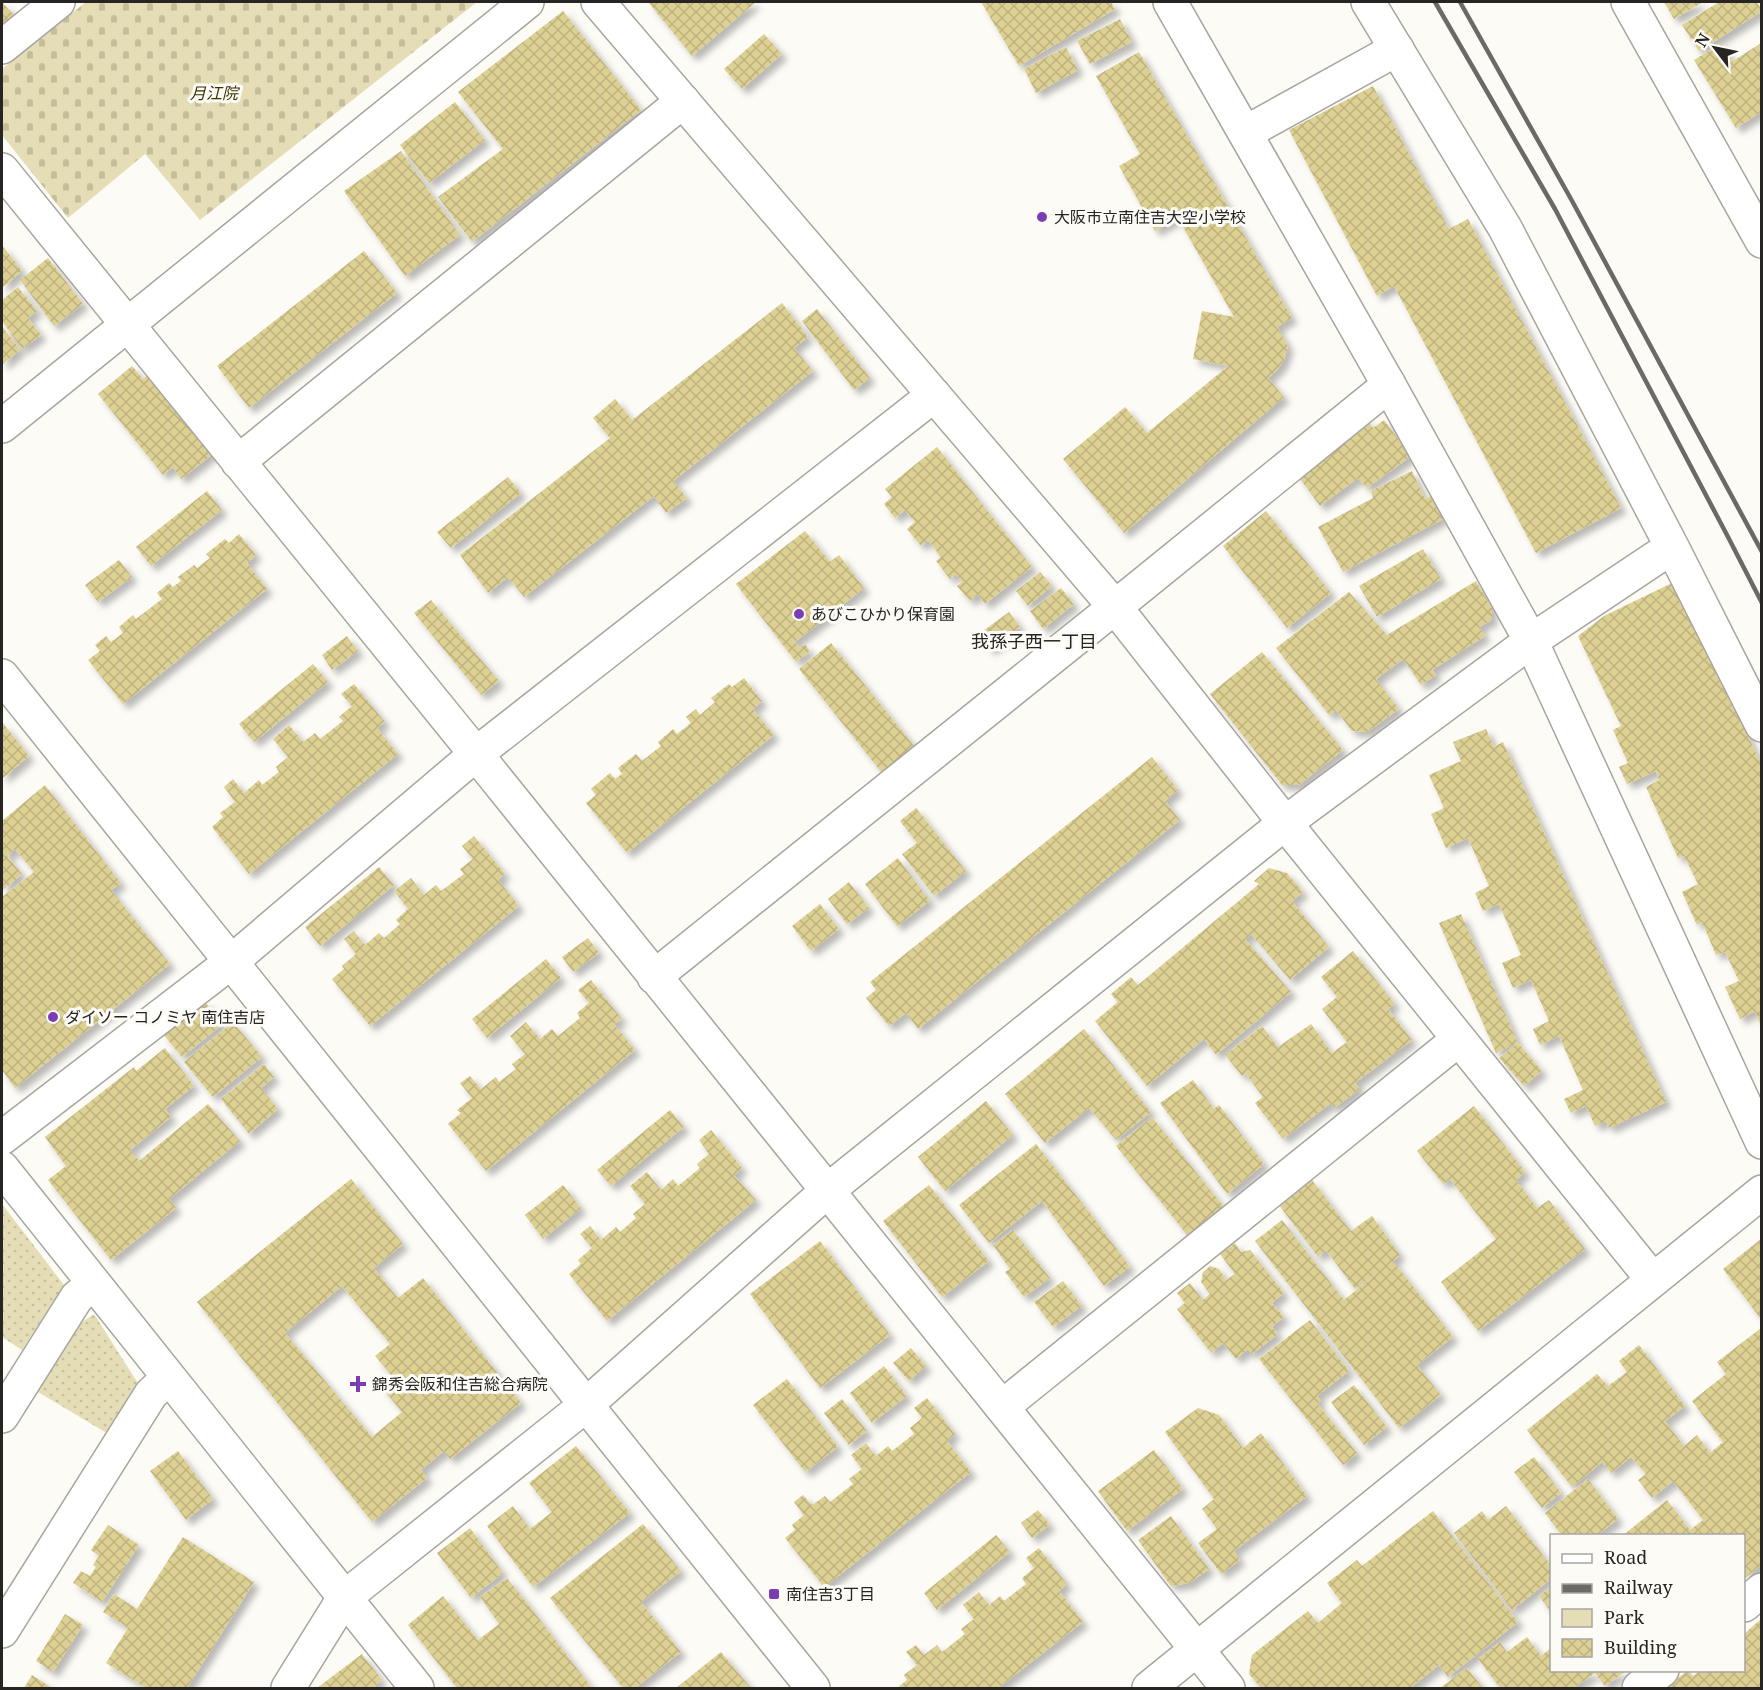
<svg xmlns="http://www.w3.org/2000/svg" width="1763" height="1690" viewBox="0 0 1763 1690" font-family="'Noto Serif','Noto Sans JP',serif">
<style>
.green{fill:url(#green-dots)}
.cemetery{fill:url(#cemetery-stones)}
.building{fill:url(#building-cross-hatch);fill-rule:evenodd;filter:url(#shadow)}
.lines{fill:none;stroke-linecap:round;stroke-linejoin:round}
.street-casing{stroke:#a6a5a0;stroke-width:36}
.secondary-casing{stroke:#a6a5a0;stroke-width:36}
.street{stroke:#fff;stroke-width:33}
.secondary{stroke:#fff;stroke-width:33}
.rail{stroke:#6b6a67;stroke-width:4.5}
.poi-dot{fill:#7d3db2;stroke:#fcfbf6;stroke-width:2}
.labels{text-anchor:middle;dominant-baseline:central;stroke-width:6;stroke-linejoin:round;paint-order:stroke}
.park-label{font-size:16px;font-style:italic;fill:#3a3100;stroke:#fcfbf6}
.poi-label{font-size:16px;fill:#262523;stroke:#fcfbf6;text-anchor:start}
.neighbourhood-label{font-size:18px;fill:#262523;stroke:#fcfbf6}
</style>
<defs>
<pattern id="green-dots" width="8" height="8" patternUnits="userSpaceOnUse" patternTransform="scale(1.5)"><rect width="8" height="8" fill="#e5ddb5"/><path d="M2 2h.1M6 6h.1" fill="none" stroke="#c4be9b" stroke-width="1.8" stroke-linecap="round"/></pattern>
<pattern id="cemetery-stones" width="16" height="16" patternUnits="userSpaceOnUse" patternTransform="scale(1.5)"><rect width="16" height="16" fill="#e5ddb5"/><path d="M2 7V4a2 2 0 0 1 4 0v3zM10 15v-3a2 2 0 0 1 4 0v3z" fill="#c4be9b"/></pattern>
<pattern id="building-cross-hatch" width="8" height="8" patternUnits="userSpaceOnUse" patternTransform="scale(1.5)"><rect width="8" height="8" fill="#ddd093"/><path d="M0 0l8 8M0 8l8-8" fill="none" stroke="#beb27e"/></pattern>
<filter id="shadow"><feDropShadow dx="5.5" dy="5.5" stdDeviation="3" flood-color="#0004"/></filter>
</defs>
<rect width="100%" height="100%" fill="#fcfbf6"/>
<path class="green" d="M2,1204L64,1285L22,1350L2,1337Z
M94,1314L139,1385L110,1435L38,1392L78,1325Z"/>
<path class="cemetery" d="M86,2H477L200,220L145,154L68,218L2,135V69Z"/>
<path class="building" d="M2,2L14,15L2,25Z
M648,2H756L692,56Z
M981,2H1111L1115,9L1019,66Z
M1664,2H1703L1674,19Z
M1719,2H1757L1761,9V12L1699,51L1682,25Z
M563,11L641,110L472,242L438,197L503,149L458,92Z
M1120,19L1132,42L1090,64L1077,41Z
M764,34L782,54L742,89L724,69Z
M1722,43L1733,61L1761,43V112L1736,128L1694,60Z
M1066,47L1078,70L1036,93L1024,69Z
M1139,52L1292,318L1277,327L1288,346L1284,360L1277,370L1268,378L1284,397L1124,533L1063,459L1125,407L1147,433L1228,366L1193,359L1202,311L1234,317L1178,218L1155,231L1119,166L1140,154L1096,76Z
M1373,86L1449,229L1468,219L1621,508L1536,553L1394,286L1377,296L1289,130Z
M455,102L485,140L429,183L400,145Z
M401,151L460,235L405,276L344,191Z
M2,245L22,271L2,288Z
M364,251L397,293L249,408L217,366Z
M48,258L83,304L54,326L20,280Z
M18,287L37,311L28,318L41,335L22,349L2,321V300Z
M782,303L808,337L794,348L813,371L673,481L687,498L666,513L654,496L524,597L508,577L488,593L460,555L610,438L593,418L615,399L632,420Z
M817,309L870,378L854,390L802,321Z
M2,326L20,350L2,365Z
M132,366L143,379L150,373L214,453L181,479L173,467L163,475L98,394Z
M1367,419L1373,428L1384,420L1411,456L1367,488L1358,478L1320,506L1295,472Z
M937,447L1032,567L985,604L978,594L970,601L957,586L962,582L956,574L950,579L936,561L941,557L928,540L921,546L907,529L915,522L905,510L895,518L884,504L892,497L885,489Z
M1412,471L1425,499L1432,495L1443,519L1343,572L1318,527L1373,498L1371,491Z
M508,477L521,493L451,548L437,532Z
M207,491L222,510L151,566L136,547Z
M1266,511L1331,593L1287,628L1223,546Z
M805,531L830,562L839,555L864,588L795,642L800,648L805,644L810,651L796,662L736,584Z
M239,534L256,555L247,563L267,589L123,704L88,660L100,651L95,645L106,636L111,642L123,633L119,627L133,615L136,619L162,599L157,593L169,583L173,587L181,581L178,577L194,565L197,568L210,558L206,554L225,539L229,543Z
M1423,549L1441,579L1377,617L1359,586Z
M119,560L132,577L98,602L85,585Z
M1040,572L1052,586L1028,606L1016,591Z
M1476,581L1492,608V620L1479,627L1485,636L1432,670L1436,675L1421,685L1403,659L1376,679L1399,709L1367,732L1352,731L1336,710L1330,716L1276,648L1349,592L1387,635Z
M1676,581L1761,764V1026L1755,1011L1740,1019L1725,987L1739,981L1725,952L1716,955L1702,922L1697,925L1682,892L1698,884L1684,856L1678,858L1646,787L1659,780L1656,771L1627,784L1619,767L1628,763L1613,730L1621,726L1578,636L1604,616Z
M1061,588L1074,604L1043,629L1030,611Z
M431,600L499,681L481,695L414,613Z
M1009,612L1020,627L990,650L979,634Z
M347,636L358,651L332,670L322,655Z
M831,643L915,747L882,773L799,669Z
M1262,652L1343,750L1299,785H1282L1210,694Z
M313,664L328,682L254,742L239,724Z
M744,678L762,701L753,709L774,735L627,853L586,803L596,795L591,789L610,773L615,779L622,774L618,768L636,754L642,761L661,746L658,742L673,729L677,734L691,723L686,717L696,709L700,715L715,702L711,698L729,684L732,687Z
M354,684L385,722L377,728L398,754L249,874L212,827L223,817L220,813L235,802L224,787L233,779L244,793L259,780L262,785L279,772L276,767L288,757L273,739L289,725L303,742L315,733L320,739L343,721L339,717L352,706L341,694Z
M2,722L29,756L2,779Z
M1486,729L1494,747L1503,742L1666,1102L1609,1128L1606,1121L1595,1126L1586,1106L1571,1113L1564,1099L1583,1090L1559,1036L1540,1045L1533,1029L1549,1021L1531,980L1513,988L1502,963L1521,955L1499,904L1483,911L1475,893L1489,886L1468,838L1446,848L1431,814L1444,808L1429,775L1461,761L1453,742Z
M1152,757L1178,790L1165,801L1180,820L918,1029L906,1013L889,1026L866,998L876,990L870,982Z
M45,785L121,883L111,890L170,964L15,1088L2,1070V897L34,872L15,849L7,856L22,874L2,891V821Z
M916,808L966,871L934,896L902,854L917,843L900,821Z
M474,836L505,874L498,880L519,906L370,1026L332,979L344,969L342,966L356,954L344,939L354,931L365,945L379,933L384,938L400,924L396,920L408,909L394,891L411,878L424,895L436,885L441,891L464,874L460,869L473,859L462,846Z
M898,858L930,901L897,926L865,884Z
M379,867L394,885L320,946L305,927Z
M1269,868L1287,873L1303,892L1292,901L1329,947L1290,980L1251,934L1245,939L1291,992L1216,1055L1204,1039L1147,1086L1095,1021L1118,1002L1111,994L1131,977L1138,985L1259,884L1254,881Z
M849,882L869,908L847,924L828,899Z
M820,904L839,929L811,951L792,926Z
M1461,914L1518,1043L1496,1053L1439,923Z
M588,938L599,953L573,972L562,957Z
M1353,951L1395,1004L1388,1009L1412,1040L1355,1083L1360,1089L1334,1108L1331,1103L1283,1139L1255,1103L1263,1097L1245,1073L1242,1076L1225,1055L1262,1026L1278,1047L1311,1024L1332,1053L1347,1042L1322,1009L1337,997L1321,977Z
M546,959L561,978L487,1038L472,1019Z
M591,980L622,1019L614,1024L635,1050L486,1171L448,1124L461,1113L457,1110L472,1098L460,1083L470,1076L481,1089L496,1077L499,1082L516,1069L512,1064L525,1054L510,1036L526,1022L540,1039L552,1029L558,1036L580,1018L577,1013L589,1003L578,990Z
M204,1001L223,1024L182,1057L163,1034Z
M233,1022L262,1057L213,1097L184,1062Z
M1084,1029L1151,1112L1116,1140L1089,1108L1045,1143L1005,1094Z
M1518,1043L1542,1071L1524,1086L1499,1058Z
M165,1048L194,1086L165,1109L171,1117L130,1150L139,1161L208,1104L240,1141L169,1199L176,1208L111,1260L48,1180L66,1166L45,1137L134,1067L136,1071Z
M264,1064L274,1077L261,1088L278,1109L249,1134L221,1099Z
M1193,1080L1214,1109L1219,1105L1264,1164L1227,1194L1160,1103Z
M986,1101L1013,1135L945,1191L918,1157Z
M1474,1106L1525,1172L1516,1180L1537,1208L1549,1200L1585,1249L1478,1331L1441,1282L1496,1239L1450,1179L1443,1184L1417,1151Z
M670,1110L684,1127L611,1186L597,1170Z
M1152,1117L1224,1207L1188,1236L1116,1146Z
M711,1130L742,1168L734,1175L756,1200L607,1321L569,1274L581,1264L578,1260L592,1248L580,1234L590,1226L601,1240L616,1227L620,1232L636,1218L633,1214L645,1204L630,1186L647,1172L661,1190L673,1179L678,1186L700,1168L697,1164L709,1154L699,1140Z
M1036,1144L1093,1217L1130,1267L1104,1286L1042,1201L989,1243L959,1205Z
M351,1179L403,1244L374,1268L398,1298L423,1278L521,1403L450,1459L444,1451L421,1470L427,1478L372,1522L197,1302ZM342,1286L390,1344L375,1356L392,1376L380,1385L402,1412L372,1437L285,1333Z
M1312,1180L1351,1231L1372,1216L1400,1255L1393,1261L1453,1337L1417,1365L1441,1395L1399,1428L1255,1241L1282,1220L1344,1300L1381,1270L1355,1289L1326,1250L1318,1257L1279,1205Z
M563,1185L581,1208L543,1239L525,1215Z
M929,1185L989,1261L942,1297L883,1221Z
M1013,1230L1050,1278L1024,1297L1005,1272L1010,1269L993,1245Z
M1761,1239V1319L1723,1269Z
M820,1241L890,1335L820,1388L750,1294Z
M1235,1243L1241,1252L1250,1250L1284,1293L1272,1303L1284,1317L1272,1327L1278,1334L1252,1354L1248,1349L1236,1359L1223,1343L1211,1353L1177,1309L1185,1303L1177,1293L1190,1283L1203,1300L1210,1294L1201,1282L1203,1272L1210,1266L1219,1269L1226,1280L1235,1274L1220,1254Z
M1063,1281L1082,1306L1053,1327L1034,1302Z
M1310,1320L1349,1371L1317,1396L1321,1400L1317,1403L1357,1453L1343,1465L1259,1359Z
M1761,1328V1565L1744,1579V1536H1622L1667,1500L1690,1530L1703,1520L1673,1481L1652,1498L1638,1480L1646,1474L1631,1457L1611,1473L1602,1462L1572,1487L1527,1430L1597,1374L1608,1386L1627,1372L1619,1361L1639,1345L1685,1406L1665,1421L1684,1446L1697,1435L1710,1453L1723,1442L1692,1401L1726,1374L1717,1362Z
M911,1348L926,1366L909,1381L893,1363Z
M884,1366L907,1396L872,1423L850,1393Z
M787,1379L838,1447L805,1472L753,1405Z
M1354,1385L1387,1427L1364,1445L1331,1402Z
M927,1398L955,1434L947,1441L971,1472L824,1587L785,1538L795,1530L792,1525L804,1515L794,1502L803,1495L812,1505L825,1496L830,1502L853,1484L849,1479L862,1469L851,1455L866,1443L876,1456L888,1446L892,1451L914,1434L910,1428L922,1418L914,1408Z
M842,1399L867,1431L849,1445L824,1413Z
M1198,1408L1219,1415L1243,1448L1261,1433L1307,1496L1234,1551L1240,1560L1221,1574L1198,1543L1217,1529L1202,1509L1214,1499L1165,1432Z
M576,1446L630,1513L533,1587L487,1526L513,1506L530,1529L552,1512L529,1483Z
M1154,1450L1183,1489L1127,1531L1098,1491Z
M178,1451L213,1499L186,1520L150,1471Z
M1534,1457L1561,1493L1542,1508L1514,1472Z
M1588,1479L1618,1519L1596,1536H1562L1545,1513Z
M1506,1506L1551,1566V1579L1512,1610L1454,1533L1482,1511L1488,1520Z
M1038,1510L1050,1525L1032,1538L1021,1523Z
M1433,1511L1518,1622L1448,1677L1439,1665L1410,1688H1261L1249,1674L1252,1655L1308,1611L1318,1623L1342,1603L1327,1583L1357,1560L1362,1566Z
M1171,1516L1209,1569L1189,1583L1171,1586L1138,1540Z
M643,1524L681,1571L641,1602L681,1652L635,1688H623L550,1598Z
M108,1525L139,1545L102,1602L73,1583L81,1571L90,1576L96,1567L93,1565L99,1556L91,1550Z
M470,1528L503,1573L471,1598L437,1553Z
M996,1535L1010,1552L937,1610L924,1593Z
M183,1537L254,1582L187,1688H146L106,1663L128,1628L103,1612L114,1594L137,1609Z
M1039,1548L1067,1584L1059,1591L1083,1622L998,1688H897L907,1680L904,1675L917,1665L906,1652L916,1645L924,1655L937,1645L942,1652L965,1634L961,1629L974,1619L963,1605L979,1592L989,1605L1000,1596L1004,1601L1026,1584L1022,1578L1034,1568L1026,1558Z
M507,1578L527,1603L592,1688H457L408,1625L443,1596L478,1640L499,1624L480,1597Z
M1551,1587V1612L1539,1596Z
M65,1614L83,1625L53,1672L36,1661Z
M1761,1619V1688H1665L1687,1671H1689L1693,1676L1700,1671H1743L1744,1634Z
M1527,1637L1541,1656L1551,1648V1671H1626L1605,1686L1595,1673L1574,1688H1500L1478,1659L1500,1642L1507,1652Z
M721,1652L751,1688H676Z
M362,1654L382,1680L372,1688H317Z
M1467,1668L1483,1688H1440Z
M32,1675L52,1688H24Z"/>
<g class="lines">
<g class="street-casing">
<path id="street" d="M1368,2L1505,228L1672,547L1762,725
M1628,2L1762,241
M2,47L58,2
M2,170L476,754L1228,1688
M238,462L683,101
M654,977L1115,607L1389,385
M2,1138L231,962L476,754L934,395
M2,1168L417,1688
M2,1416L77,1297L94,1284
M1744,1605L1762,1590
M2,1631L151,1394L168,1378
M288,1688L344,1598L586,1405L827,1191L1285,823L1531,641L1672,547
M1639,1688L1662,1670"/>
</g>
<g class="secondary-casing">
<path id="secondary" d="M598,2L1115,607L1285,823L1653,1280
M1170,2L1389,385L1531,641L1762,1142
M1245,133L1397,49
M2,426L527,2
M2,676L813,1688
M1002,1407L1459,1039
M1149,1688L1762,1192"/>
</g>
<use href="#street" class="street"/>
<use href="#secondary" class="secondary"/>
<path class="rail" d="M1435,2L1555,209L1727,535L1762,603
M1460,2L1571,199L1762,552"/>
</g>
<g class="poi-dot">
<circle cx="1042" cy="217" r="6"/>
<circle cx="799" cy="614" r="6"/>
<circle cx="53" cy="1017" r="6"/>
<path d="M355 1375h6v6h6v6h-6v6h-6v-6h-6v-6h6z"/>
<rect x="768" y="1588" width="12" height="12" rx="3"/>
</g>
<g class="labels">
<g class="park-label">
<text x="214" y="93">月江院</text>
</g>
<g class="poi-label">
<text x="1054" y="217">大阪市立南住吉大空小学校</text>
<text x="811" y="614">あびこひかり保育園</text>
<text x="65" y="1017">ダイソー コノミヤ 南住吉店</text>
<text x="372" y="1384">錦秀会阪和住吉総合病院</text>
<text x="786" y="1594">南住吉3丁目</text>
</g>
<g class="neighbourhood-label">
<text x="1034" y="641">我孫子西一丁目</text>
</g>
</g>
<rect width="1763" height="1690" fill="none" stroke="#262523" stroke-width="6"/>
<rect x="1550" y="1534" width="195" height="138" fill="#fcfbf6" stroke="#a6a5a2" stroke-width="1.5"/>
<rect x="1562" y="1554" width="30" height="9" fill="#ffffff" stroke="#a6a5a2" stroke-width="1.5"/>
<text x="1604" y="1564" font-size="18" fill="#262523">Road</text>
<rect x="1562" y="1584" width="30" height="9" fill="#6b6a67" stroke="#a6a5a2" stroke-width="1.5"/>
<text x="1604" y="1594" font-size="18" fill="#262523">Railway</text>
<rect x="1562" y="1609" width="30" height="18" fill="#e5ddb5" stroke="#a6a5a2" stroke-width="1.5"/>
<text x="1604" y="1624" font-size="18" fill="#262523">Park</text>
<rect x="1562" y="1639" width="30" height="18" fill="url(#building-cross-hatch)" stroke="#a6a5a2" stroke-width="1.5"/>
<text x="1604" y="1654" font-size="18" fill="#262523">Building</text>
<g transform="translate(1715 48) rotate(302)" stroke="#fcfbf6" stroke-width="4.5" paint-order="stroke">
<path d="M0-4.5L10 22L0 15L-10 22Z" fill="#262523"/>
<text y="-9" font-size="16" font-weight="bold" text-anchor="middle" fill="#262523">N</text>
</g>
</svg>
